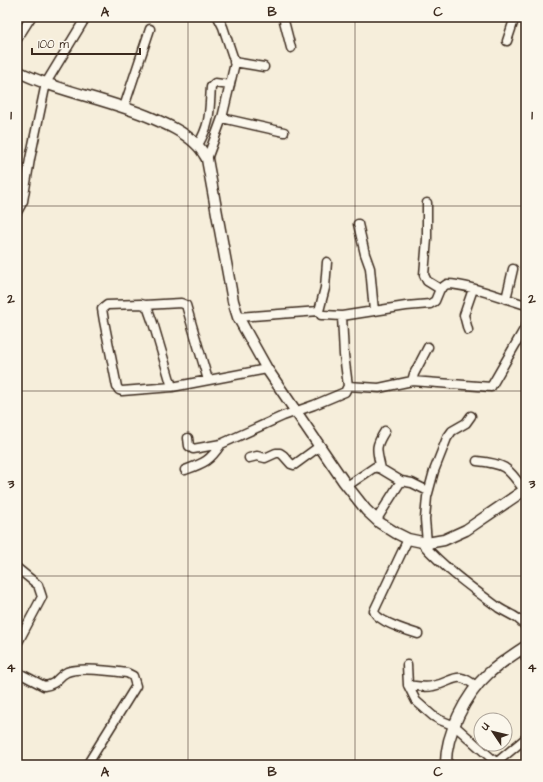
<svg xmlns="http://www.w3.org/2000/svg" width="543" height="782" viewBox="0 0 543 782" font-family="'Architects Daughter',sans-serif">
<style>
.lines{fill:none;stroke-linecap:round;stroke-linejoin:round}
.minor-casing{stroke:#3b2a1e;stroke-width:11}
.major-casing{stroke:#3b2a1e;stroke-width:13}
.minor{stroke:#fbf7ec;stroke-width:8}
.major{stroke:#fbf7ec;stroke-width:10}
.grid{fill:none;stroke:#3b2a1e;stroke-width:1;stroke-opacity:0.55}
.neatline{fill:none;stroke:#3b2a1e;stroke-width:1.5}
.grid-label{font-size:13px;text-anchor:middle;font-weight:bold;fill:#3b2a1e}
</style>
<rect width="100%" height="100%" fill="#f6eedb"/>
<filter id="ink" filterUnits="userSpaceOnUse"><feTurbulence type="fractalNoise" baseFrequency=".025" numOctaves="2"/><feDisplacementMap in="SourceGraphic" scale="8" xChannelSelector="R" yChannelSelector="G"/><feConvolveMatrix kernelMatrix="1 2 1 2 8 2 1 2 1" color-interpolation-filters="sRGB"/></filter>
<g filter="url(#ink)">
<g class="lines">
<g class="minor-casing">
<path id="minor" d="M283,17L291,48
M17,39L31,17
M507,41L515,17
M234,62L264,67
M124,107L150,29
M222,118L284,132
M198,145C211,122 209,113 211,87L215,83L230,85
M207,159L222,118L235,63L223,27L218,17
M427,203V239L424,275L427,281L440,289
M17,212L23,201L30,159L46,83L86,17
M358,224L365,254L370,268L374,311
M327,262L325,288L319,311L321,315H324L342,316
M506,299L513,269
M145,305L181,303L186,305L208,380
M238,317L319,311
M468,330L464,315L473,289
M412,381L414,374L428,347
M348,386L379,388L412,381L491,387L526,326
M172,387L122,391L119,390L117,387L104,321L102,309L107,305L141,304L145,305L148,309L154,326L172,387L267,369
M188,438L189,446L193,449L221,444L283,416L314,405L345,392L348,386L344,355L342,316L406,306L430,304L435,301L440,289L447,284C468,284 505,299 526,305
M249,458L257,456L265,458L276,453H280L283,455L291,464L294,465L320,446
M477,461C506,464 507,467 524,490
M381,469C377,450 374,448 385,431
M185,470C204,463 210,461 221,444
M347,486L375,467L381,469L401,481L412,483L428,491
M377,519L401,481
M408,539L374,611C376,621 408,631 418,634
M422,543C444,568 472,588 499,608C510,615 518,616 526,627
M427,543L425,519L427,497L434,471L447,438L452,431L466,423L471,416
M17,568L38,585L42,597L17,644
M524,647L526,658
M407,665L408,685L416,701L433,716L440,720L455,726L499,765
M17,672L44,686C59,684 56,677 67,672C80,667 113,671 127,673L133,676L136,686L87,765
M408,685C416,686 425,688 433,686C455,682 455,669 477,687
M496,763L526,738"/>
</g>
<g class="major-casing">
<path id="major" d="M17,71C59,92 108,99 152,118C168,125 184,132 196,144C201,148 204,154 207,159L233,301L238,317L267,369L344,482L366,510L380,523L396,533L408,539L427,543L444,540L466,530L526,489
M446,765C445,735 466,694 488,674C500,663 513,655 526,646"/>
</g>
<use href="#minor" class="minor"/>
<use href="#major" class="major"/>
</g>
</g>
<path class="grid" d="M188,17V765M355,17V765M17,206H526M17,391H526M17,576H526"/>
<rect width="543" height="782" fill="none" stroke="#fbf7ec" stroke-width="44"/>
<g transform="translate(493 732) rotate(305)"><circle r="19" fill="#fbf7ec" stroke="#aea59a"/>
<path d="M0-3L7 15L0 10L-7 15Z" fill="#3b2a1e"/>
<text y="-6" font-size="11" font-weight="bold" text-anchor="middle" fill="#3b2a1e">U</text>
</g>
<path d="M32 48v6h108v-6" fill="none" stroke="#3b2a1e" stroke-width="2"/>
<text x="38" y="48" font-size="12" fill="#3b2a1e" stroke="#fbf7ec" stroke-width="3" paint-order="stroke">100 m</text>
<rect x="22" y="22" width="499" height="738" class="neatline"/>
<g class="grid-label">
<text x="105" y="16">A</text>
<text x="272" y="16">B</text>
<text x="438" y="16">C</text>
<text x="11" y="119">1</text>
<text x="532" y="119">1</text>
<text x="11" y="303">2</text>
<text x="532" y="303">2</text>
<text x="11" y="488">3</text>
<text x="532" y="488">3</text>
<text x="11" y="672">4</text>
<text x="532" y="672">4</text>
<text x="105" y="776">A</text>
<text x="272" y="776">B</text>
<text x="438" y="776">C</text>
</g>
</svg>
